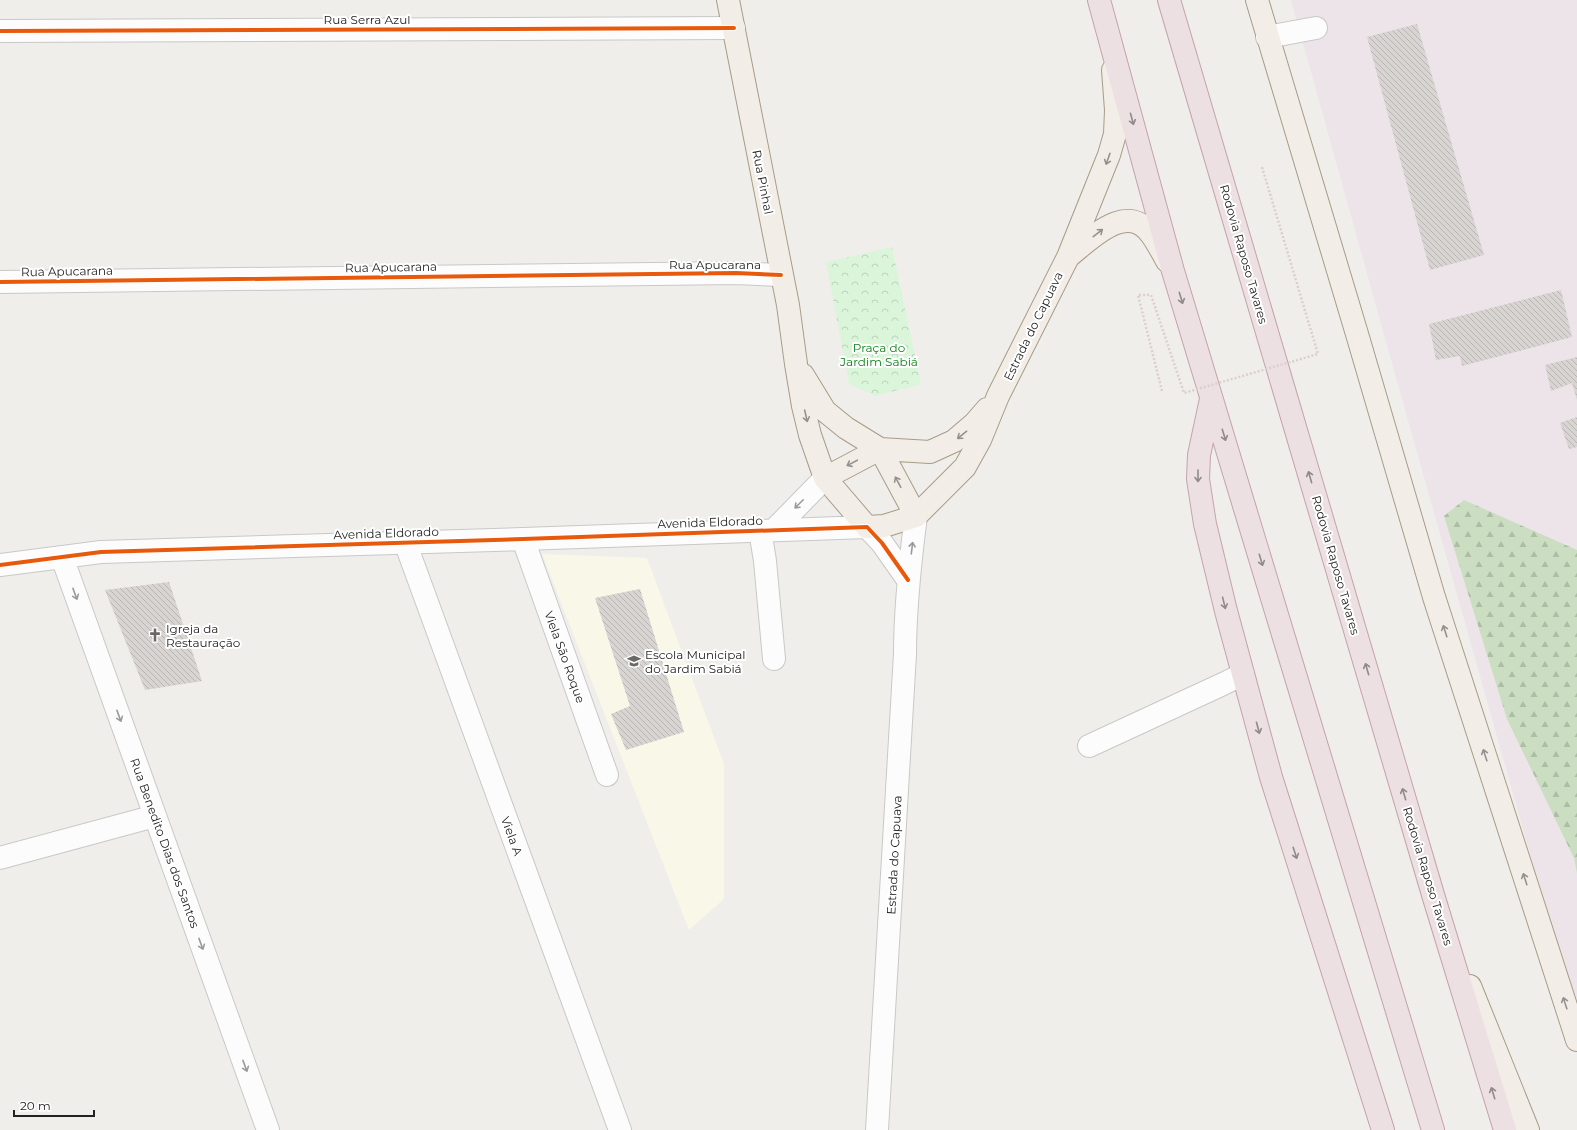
<svg xmlns="http://www.w3.org/2000/svg" width="1577" height="1130" viewBox="0 0 1577 1130" font-family="Montserrat,sans-serif">
<style>
.industrial{fill:#ede4e9}
.education{fill:#f8f7e8}
.forest{fill:url(#forest-firs)}
.park{fill:url(#park-crowns)}
.building{fill:url(#building-back-hatch)}
.lines{fill:none;stroke-linecap:round;stroke-linejoin:round}
.minor-casing{stroke:#c9c8c7;stroke-width:24}
.major-casing{stroke:#a79c86;stroke-width:24}
.highway-casing{stroke:#c5a2ac;stroke-width:24}
.minor{stroke:#fdfcfc;stroke-width:22}
.major{stroke:#f3ede7;stroke-width:22}
.highway{stroke:#ece0e2;stroke-width:22}
.path-bridge{stroke:#dccecd;stroke-width:2.5;stroke-dasharray:2 2;stroke-linecap:butt}
.cycleway-casing{stroke:#fff;stroke-width:6}
.cycleway{stroke:#e8590c;stroke-width:4}
.oneway{stroke:#918a8c}
.oneway2{stroke:#95928e}
.oneway3{stroke:#9a9a9a}
.labels{text-anchor:middle;dominant-baseline:central;stroke-width:4;stroke-linejoin:round;paint-order:stroke}
.street-label{font-size:12px;fill:#222;stroke:#fff}
.park-label{font-size:12px;fill:#0c8416;stroke:#fff}
.poi-label{font-size:12px;fill:#222;stroke:#fff;text-anchor:start}
</style>
<defs>
<pattern id="forest-firs" width="22" height="20" patternUnits="userSpaceOnUse"><rect width="22" height="20" fill="#cbdec1"/><path d="M5 1l3.5 6h-7zM16 11l3.5 6h-7z" fill="#aebea6"/></pattern>
<pattern id="park-crowns" width="20" height="18" patternUnits="userSpaceOnUse"><rect width="20" height="18" fill="#daf5da"/><path d="M2 6a3 3 0 1 1 6 0M12 15a3 3 0 1 1 6 0" fill="none" stroke="#bbd2bb"/></pattern>
<pattern id="building-back-hatch" width="6" height="6" patternUnits="userSpaceOnUse"><rect width="6" height="6" fill="#d7d4d2"/><path d="M-1 5l2 2M0 0l6 6M5-1l2 2" fill="none" stroke="#b8b6b4"/></pattern>
</defs>
<rect width="100%" height="100%" fill="#f0eeeb"/>
<path class="industrial" d="M1291,0H1577V1021L1391,360Z"/>
<path class="education" d="M542,554L647,558L724,764V899L689,930Z"/>
<path class="forest" d="M1464,500L1577,550V873L1574,858L1507,719L1444,516Z"/>
<path class="park" d="M892,247L921,384L876,396L849,384L826,262Z"/>
<path class="building" d="M1417,24L1484,255L1430,270L1367,37Z
M1561,290L1572,337L1462,366L1460,356L1436,360L1429,324Z
M1577,357V400L1572,383L1551,391L1545,365Z
M1577,417V447L1569,449L1560,423Z
M169,582L202,681L145,690L105,590Z
M640,589L684,732L626,750L611,714L630,706L595,598Z"/>
<g class="lines">
<g class="minor-casing">
<path id="minor" d="M0,31L734,28
M1267,37L1316,28
M0,282L736,273L781,275
M760,530L765,561L774,659
M774,530L825,478
M523,539L607,775
M405,542L620,1130
M62,557L268,1130
M0,565L101,552L523,539L867,527L882,543L908,580
M1089,746L1223,684L1243,674
M0,858L155,816
M877,1130L905,654C905,608 910,562 916,516"/>
</g>
<g class="major-casing">
<path id="major" d="M728,0L788,305L796,364L803,406L810,435L825,478L867,527L884,526L916,516L965,467L980,440L998,396L1068,257L1109,155L1115,134L1116,110L1113,70
M1257,0L1357,334L1434,597L1577,1040
M1069,256C1091,239 1126,201 1151,234C1157,242 1162,252 1167,261
M803,375L825,411L846,428L880,449L930,452L954,441L974,424L987,409
M825,478L880,449L916,516
M1470,986L1528,1130"/>
</g>
<g class="highway-casing">
<path id="highway" d="M1099,0L1173,271L1433,1130
M1169,0L1434,898L1505,1130
M1211,399L1199,455L1198,479L1205,524L1226,611L1271,777L1383,1130"/>
</g>
<use href="#minor" class="minor"/>
<use href="#major" class="major"/>
<use href="#highway" class="highway"/>
<path class="path-bridge" d="M1162,391L1138,295H1151L1184,393L1318,354L1262,167"/>
<g class="cycleway-casing">
<path id="cycleway" d="M0,31L734,28
M0,282L736,273L781,275
M0,565L101,552L523,539L867,527L882,543L908,580"/>
</g>
<use href="#cycleway" class="cycleway"/>
</g>
<defs><path id="oneway-shaft" d="M-6 0H5M1.5-3L5.5 0L1.5 3" fill="none" stroke-width="1.6" stroke-linecap="round" stroke-linejoin="round"/></defs>
<g class="oneway">
<use href="#oneway-shaft" transform="translate(1132 119) rotate(75)"/>
<use href="#oneway-shaft" transform="translate(1181 298) rotate(73)"/>
<use href="#oneway-shaft" transform="translate(1224 435) rotate(73)"/>
<use href="#oneway-shaft" transform="translate(1198 476) rotate(90)"/>
<use href="#oneway-shaft" transform="translate(1310 477) rotate(-106)"/>
<use href="#oneway-shaft" transform="translate(1261 560) rotate(73)"/>
<use href="#oneway-shaft" transform="translate(1224 603) rotate(76)"/>
<use href="#oneway-shaft" transform="translate(1367 669) rotate(-106)"/>
<use href="#oneway-shaft" transform="translate(1258 728) rotate(75)"/>
<use href="#oneway-shaft" transform="translate(1404 794) rotate(-106)"/>
<use href="#oneway-shaft" transform="translate(1295 853) rotate(72)"/>
<use href="#oneway-shaft" transform="translate(1493 1093) rotate(-107)"/>
</g>
<g class="oneway2">
<use href="#oneway-shaft" transform="translate(1108 159) rotate(109)"/>
<use href="#oneway-shaft" transform="translate(1098 233) rotate(-38)"/>
<use href="#oneway-shaft" transform="translate(806 416) rotate(77)"/>
<use href="#oneway-shaft" transform="translate(962 435) rotate(141)"/>
<use href="#oneway-shaft" transform="translate(852 463) rotate(152)"/>
<use href="#oneway-shaft" transform="translate(898 482) rotate(-118)"/>
<use href="#oneway-shaft" transform="translate(1445 631) rotate(-108)"/>
<use href="#oneway-shaft" transform="translate(1485 755) rotate(-108)"/>
<use href="#oneway-shaft" transform="translate(1525 879) rotate(-108)"/>
<use href="#oneway-shaft" transform="translate(1565 1003) rotate(-108)"/>
</g>
<g class="oneway3">
<use href="#oneway-shaft" transform="translate(799 504) rotate(135)"/>
<use href="#oneway-shaft" transform="translate(912 548) rotate(-83)"/>
<use href="#oneway-shaft" transform="translate(75 594) rotate(70)"/>
<use href="#oneway-shaft" transform="translate(119 716) rotate(70)"/>
<use href="#oneway-shaft" transform="translate(201 944) rotate(70)"/>
<use href="#oneway-shaft" transform="translate(245 1066) rotate(70)"/>
</g>
<defs>
<g id="church-bare" transform="scale(1.08)"><path d="M-1.2-6h2.4v3.5h3.3v2.4h-3.3V6h-2.4V-.1h-3.3v-2.4h3.3Z" fill="#6a6968" stroke="#fff" stroke-width="2.5" paint-order="stroke"/></g>
<g id="school-bare" transform="scale(1.08)"><path d="M0-5L7-2L0 1L-7-2ZM-4 1L0 2.5L4 1V4Q0 6-4 4Z" fill="#6a6968" stroke="#fff" stroke-width="2.5" paint-order="stroke"/></g>
</defs>
<g fill-rule="evenodd">
<use href="#church-bare" x="155" y="635"/>
<use href="#school-bare" x="634" y="661"/>
</g>
<g class="labels">
<g class="street-label">
<text x="367" y="19">Rua Serra Azul</text>
<text transform="translate(763 182) rotate(79)">Rua Pinhal</text>
<text transform="translate(1244 254) rotate(74)">Rodovia Raposo Tavares</text>
<text x="715" y="264">Rua Apucarana</text>
<text transform="translate(391 267) rotate(-1)">Rua Apucarana</text>
<text transform="translate(67 271) rotate(-1)">Rua Apucarana</text>
<text transform="translate(1033 326) rotate(-64)">Estrada do Capuava</text>
<text transform="translate(710 522) rotate(-2)">Avenida Eldorado</text>
<text transform="translate(386 533) rotate(-2)">Avenida Eldorado</text>
<text transform="translate(1336 565) rotate(74)">Rodovia Raposo Tavares</text>
<text transform="translate(565 657) rotate(70)">Viela São Roque</text>
<text transform="translate(512 836) rotate(70)">Viela A</text>
<text transform="translate(165 843) rotate(70)">Rua Benedito Dias dos Santos</text>
<text transform="translate(894 855) rotate(-87)">Estrada do Capuava</text>
<text transform="translate(1428 876) rotate(73)">Rodovia Raposo Tavares</text>
</g>
<g class="park-label">
<text x="879" y="347">Praça do<tspan x="879" dy="14">Jardim Sabiá</tspan></text>
</g>
<g class="poi-label">
<text x="166" y="628">Igreja da<tspan x="166" dy="14">Restauração</tspan></text>
<text x="645" y="654">Escola Municipal<tspan x="645" dy="14">do Jardim Sabiá</tspan></text>
</g>
</g>
<path d="M14 1110v6h80v-6" fill="none" stroke="#222222" stroke-width="2"/>
<text x="20" y="1110" font-size="12" fill="#222222" stroke="#ffffff" stroke-width="3" paint-order="stroke">20 m</text>
</svg>
